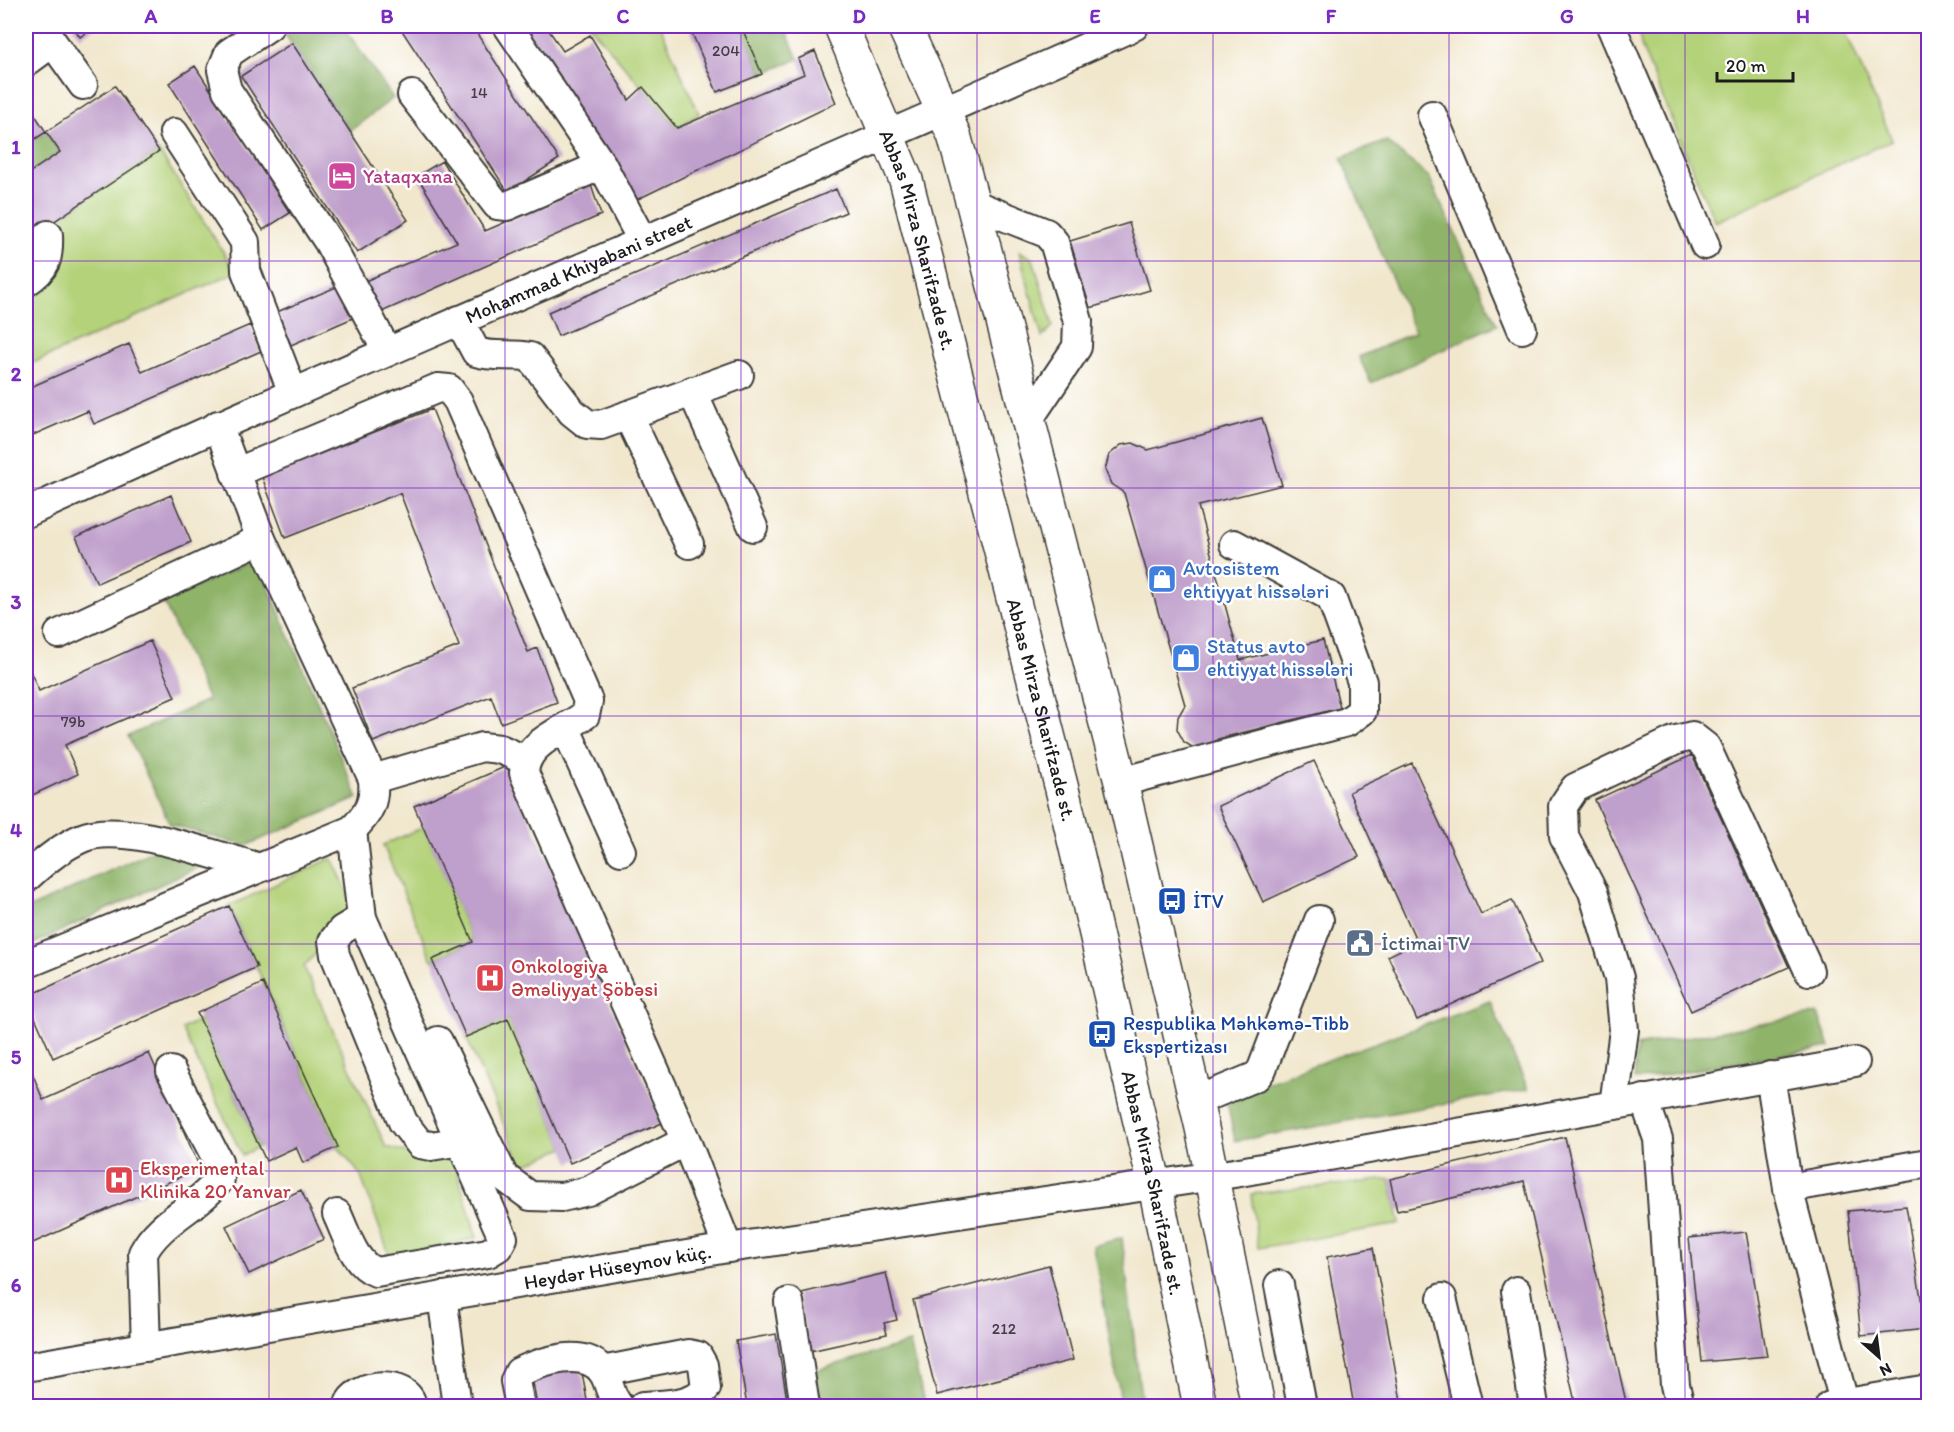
<svg xmlns="http://www.w3.org/2000/svg" width="1954" height="1432" viewBox="0 0 1954 1432" font-family="Itim,sans-serif">
<style>
.green{fill:#b4d279;stroke:#68774a;stroke-width:1.5}
.forest{fill:#8fb469;stroke:#566842;stroke-width:1.5}
.building{fill:#bf9fcb}
.lines{fill:none;stroke-linecap:round;stroke-linejoin:round}
.minor-casing{stroke:#3c3a37;stroke-width:32}
.major-casing{stroke:#3c3a37;stroke-width:36}
.minor{stroke:#fff;stroke-width:28}
.major{stroke:#fff;stroke-width:33}
.grid{fill:none;stroke:#7b2cbf;stroke-width:1.5;stroke-opacity:0.55}
.labels{text-anchor:middle;dominant-baseline:central;stroke-width:5;stroke-linejoin:round;paint-order:stroke}
.number-label{font-size:16px;fill:#453d48}
.hotel-label{font-size:20px;fill:#b23c85;stroke:#fff;text-anchor:start}
.street-label{font-size:20px;fill:#1c1c1c;stroke:#fff}
.shop-label{font-size:20px;fill:#366cbe;stroke:#fff;text-anchor:start}
.transit-label{font-size:20px;fill:#164399;stroke:#fff;text-anchor:start}
.service-label{font-size:20px;fill:#4e5e75;stroke:#fff;text-anchor:start}
.health-label{font-size:20px;fill:#be3a42;stroke:#fff;text-anchor:start}
.neatline{fill:none;stroke:#7b2cbf;stroke-width:2}
.grid-label{font-size:20px;text-anchor:middle;font-weight:bold;fill:#7b2cbf}
</style>
<rect width="100%" height="100%" fill="#fff"/>
<filter id="ink" filterUnits="userSpaceOnUse"><feTurbulence type="fractalNoise" baseFrequency=".0167" numOctaves="2"/><feDisplacementMap in="SourceGraphic" scale="12" xChannelSelector="R" yChannelSelector="G"/><feConvolveMatrix kernelMatrix="1 2 1 2 8 2 1 2 1" color-interpolation-filters="sRGB"/></filter>
<filter id="wash" filterUnits="userSpaceOnUse"><feTurbulence type="fractalNoise" baseFrequency=".008" numOctaves="4" result="noise"/><feDisplacementMap in="SourceGraphic" scale="24" xChannelSelector="R" yChannelSelector="G"/><feGaussianBlur stdDeviation="1.35" result="paint"/><feColorMatrix in="noise" values="0 0 0 0 0 0 0 0 0 0 0 0 0 0 0 0 0 1.4 0 .05"/><feComposite in="paint" operator="in"/></filter>
<g filter="url(#wash)">
<rect width="100%" height="100%" fill="#f1e7cd"/>
<path class="green" d="M590,26H660L699,114L677,128Z
M1639,26H1843L1892,140L1715,222L1641,46Z
M159,151L236,272L26,366V239Z
M1019,251L1033,259L1053,326L1042,337Z
M424,827L473,942L432,960L383,845Z
M332,858L355,908L304,967L386,1147L416,1155L454,1161L477,1238L390,1257L360,1174L338,1147L229,906Z
M200,1019L259,1147L242,1155L182,1029Z
M508,1019L564,1148L522,1166L466,1037Z
M1390,1179L1400,1224L1258,1248L1251,1194Z"/>
<path class="forest" d="M289,26H343L393,98L350,131L282,30Z
M741,26H784L798,59L762,74Z
M46,132L60,152L26,175V145Z
M1386,141L1429,177L1497,325L1371,383L1359,357L1415,332L1341,158Z
M257,560L358,798L245,846L170,824L128,736L208,700L163,601Z
M165,845L218,858L26,947V910Z
M1490,1001L1528,1089L1235,1141L1226,1097Z
M1818,1014L1830,1047L1634,1080L1637,1046Z
M1122,1238L1142,1406H1082L1121,1401L1093,1246Z
M910,1343L925,1406H817L810,1372Z"/>
<g id="blocks">
<path class="building" d="M72,26H97L80,37Z
M399,26H472L559,159L508,192Z
M514,26H546L563,51L590,35L629,100L643,87L677,128L804,74L798,59L815,51L836,103L634,201Z
M689,26H741L762,74L717,92Z
M961,26H982L964,33Z
M26,28L36,42L26,49Z
M292,43L408,220L357,253L241,76Z
M195,66L290,213L263,230L169,83Z
M115,86L159,151L26,240V175L60,152L46,132Z
M26,101L46,132L26,145Z
M442,161L485,231L591,185L601,215L377,314L365,281L457,242L417,176Z
M836,189L846,212L558,336L548,312Z
M1129,223L1150,290L1090,308L1070,241Z
M341,285L355,317L291,345L277,312Z
M250,325L261,351L94,424L88,411L26,438V389L129,344L142,372Z
M432,409L528,652L537,648L557,702L501,723L491,696L373,742L352,688L459,646L400,493L285,538L262,477Z
M1262,418L1282,485L1198,506L1240,660L1323,640L1340,708L1218,739L1205,748L1195,749L1184,742L1177,729L1178,717L1185,705L1124,493L1111,484L1105,470L1109,455L1121,445L1133,443L1148,450Z
M171,495L191,542L97,583L76,537Z
M150,641L175,697L65,745L78,774L26,798V673L30,671L39,691Z
M1692,755L1789,967L1691,1011L1595,800Z
M1314,761L1359,857L1263,902L1218,806Z
M1412,763L1481,914L1512,900L1541,963L1417,1020L1388,956L1417,942L1349,792Z
M507,766L662,1123L570,1163L508,1019L466,1037L432,960L473,942L414,806Z
M229,906L257,967L53,1058L26,997Z
M263,983L338,1147L303,1163L296,1147L266,1161L197,1013Z
M149,1053L200,1168L26,1246V1057L43,1100Z
M1565,1137L1627,1406H1576L1524,1181L1397,1211L1390,1179Z
M301,1190L324,1239L249,1274L226,1226Z
M1906,1206L1926,1329L1861,1336L1848,1211Z
M1746,1232L1767,1356L1702,1362L1689,1238Z
M1373,1248L1402,1406H1354L1327,1257Z
M1049,1265L1073,1360L937,1395L913,1300Z
M886,1273L897,1320L884,1323L887,1334L810,1351L797,1294Z
M776,1334L788,1406H747L736,1341Z
M581,1367L588,1406H537L532,1376Z"/>
</g>
</g>
<g filter="url(#ink)">
<use href="#blocks" fill-opacity="0" stroke="#3c3a37" stroke-width="1.5"/>
<g class="lines">
<g class="minor-casing">
<g id="minor">
<path d="M41,26L83,85"/>
<path d="M269,26L229,53L222,70L227,90L328,241L387,351"/>
<path d="M508,26L602,165L642,240"/>
<path d="M1611,26L1705,245"/>
<path d="M26,62L52,43"/>
<path d="M412,95L497,205L507,206L602,165"/>
<path d="M1432,115L1522,329"/>
<path d="M174,133L245,242L246,271L293,393"/>
<path d="M973,204L1046,233L1054,242L1078,321L1077,347L1028,420"/>
<path d="M26,282C46,269 49,259 48,235"/>
<path d="M459,320L476,352C494,358 512,353 530,357L572,412L587,424L601,425L739,375"/>
<path d="M692,391L753,527"/>
<path d="M628,415L689,544"/>
<path d="M235,473L438,388L449,389L458,401L588,701L585,715C562,732 525,742 524,773L686,1141L728,1248"/>
<path id="s1" d="M26,513C392,345 766,192 1134,26"/>
<path d="M59,634L261,539"/>
<path d="M566,729L621,851"/>
<path d="M373,779L482,747L500,749L525,760"/>
<path d="M1121,782L1347,722L1362,711V682L1331,597L1234,544"/>
<path d="M26,878C42,863 61,847 82,838C122,821 215,856 257,867"/>
<path d="M362,918L342,930L333,941L335,955L403,1122L420,1144L431,1146L462,1141"/>
<path d="M26,964L352,830C369,813 375,803 373,779L261,539L218,425"/>
<path d="M438,1041L504,1177L530,1196L562,1197L588,1191L686,1141"/>
<path d="M1770,1076L1788,1188L1928,1163"/>
<path d="M1644,1099L1658,1139L1675,1385L1680,1406"/>
<path d="M1196,1101L1257,1076L1262,1069L1319,920"/>
<path d="M1614,1105L1624,1030L1619,978L1593,892L1564,836L1563,806L1575,788L1676,740L1692,736L1706,747L1809,971"/>
<path d="M1788,1188L1845,1406"/>
<path d="M337,1214C347,1235 354,1264 376,1272L488,1253L498,1247L503,1238L362,918L352,830"/>
<path d="M1279,1285L1302,1406"/>
<path d="M1516,1291L1534,1406"/>
<path d="M442,1296L457,1406"/>
<path d="M1442,1298L1468,1406"/>
<path d="M789,1302L805,1406"/>
<path d="M146,1347L143,1253C160,1220 198,1208 220,1179L218,1161L171,1071"/>
<path id="s2" d="M26,1367L728,1248L1234,1173L1855,1062"/>
<path d="M602,1371L688,1354L698,1356L703,1365L706,1388C692,1406 664,1404 643,1406"/>
<path d="M348,1406C355,1383 408,1379 412,1406"/>
<path d="M520,1406L515,1381L519,1372C541,1362 585,1346 603,1372C610,1383 610,1396 619,1406"/>
<path d="M1830,1406L1928,1389"/>
</g>
</g>
<g class="major-casing">
<g id="major">
<path id="s3" d="M841,26L906,180L1065,801L1155,1186L1200,1406"/>
<path d="M904,26L954,135L973,204L1121,782L1202,1128L1258,1406"/>
</g>
</g>
<use href="#minor" class="minor"/>
<use href="#major" class="major"/>
</g>
</g>
<path class="grid" d="M269,26V1406M505,26V1406M741,26V1406M977,26V1406M1213,26V1406M1449,26V1406M1685,26V1406M26,261H1928M26,488H1928M26,716H1928M26,944H1928M26,1171H1928"/>
<defs>
<g id="hotel-square" transform="scale(1.5)"><rect x="-9" y="-9" width="18" height="18" rx="4" fill="#d1479c" stroke="#fff"/><path d="M-6-4.5h1.5V1H6V5H4.5V3h-9V5H-6ZM-4 0a1.8 1.8 0 1 1 3.6 0ZM.5 0V-2.5h3Q6-2.5 6 0Z" fill="#fff"/></g>
<g id="shop-square" transform="scale(1.5)"><rect x="-9" y="-9" width="18" height="18" rx="4" fill="#3f7fe0" stroke="#fff"/><path d="M-5-2.5h2.3a2.7 3.5 0 0 1 5.4 0H5L5.5 6h-11ZM-1.5-2.5h3a1.5 2.3 0 0 0-3 0Z" fill="#fff"/></g>
<g id="bus-square" transform="scale(1.5)"><rect x="-9" y="-9" width="18" height="18" rx="4" fill="#1a4fb4" stroke="#fff"/><path d="M-5-6H5V4H4V6H2V4H-2V6H-4V4H-5ZM-3.5-4V0h7V-4ZM-3.5 1.2v1.5H-2V1.2ZM2 1.2v1.5H3.5V1.2Z" fill="#fff"/></g>
<g id="civic-square" transform="scale(1.5)"><rect x="-9" y="-9" width="18" height="18" rx="4" fill="#5c6f8a" stroke="#fff"/><path d="M-.6-6.5H3V-4.5H.6V-3L4-1V1h2V6H-6V1h2V-1L-.6-3ZM-1.2 2.5V6h2.4V2.5Z" fill="#fff"/></g>
<g id="hospital-square" transform="scale(1.5)"><rect x="-9" y="-9" width="18" height="18" rx="4" fill="#e0444e" stroke="#fff"/><path d="M-5-5h3v3.5h4V-5h3V5h-3V1.5h-4V5h-3Z" fill="#fff"/></g>
</defs>
<g fill-rule="evenodd">
<use href="#hotel-square" x="342" y="176"/>
<use href="#shop-square" x="1162" y="579"/>
<use href="#shop-square" x="1186" y="658"/>
<use href="#bus-square" x="1172" y="901"/>
<use href="#civic-square" x="1360" y="943"/>
<use href="#hospital-square" x="490" y="978"/>
<use href="#bus-square" x="1102" y="1034"/>
<use href="#hospital-square" x="119" y="1180"/>
</g>
<g class="labels">
<g class="number-label">
<text x="726" y="50">204</text>
<text x="479" y="92">14</text>
<text x="73" y="721">79b</text>
<text x="1004" y="1328">212</text>
</g>
<g class="hotel-label">
<text x="363" y="176">Yataqxana</text>
</g>
<g class="street-label">
<text stroke="none"><textPath href="#s3" startOffset="228">Abbas Mirza Sharifzade st.</textPath></text>
<text stroke="none"><textPath href="#s1" startOffset="604">Mohammad Khiyabani street</textPath></text>
<text stroke="none"><textPath href="#s3" startOffset="714">Abbas Mirza Sharifzade st.</textPath></text>
<text stroke="none"><textPath href="#s3" startOffset="1200">Abbas Mirza Sharifzade st.</textPath></text>
<text stroke="none"><textPath href="#s2" startOffset="600">Heydər Hüseynov küç.</textPath></text>
</g>
<g class="shop-label">
<text x="1183" y="568">Avtosistem<tspan x="1183" dy="23">ehtiyyat hissələri</tspan></text>
<text x="1207" y="646">Status avto<tspan x="1207" dy="23">ehtiyyat hissələri</tspan></text>
</g>
<g class="transit-label">
<text x="1193" y="901">İTV</text>
<text x="1123" y="1023">Respublika Məhkəmə-Tibb<tspan x="1123" dy="23">Ekspertizası</tspan></text>
</g>
<g class="service-label">
<text x="1381" y="943">İctimai TV</text>
</g>
<g class="health-label">
<text x="511" y="966">Onkologiya<tspan x="511" dy="23">Əməliyyat Şöbəsi</tspan></text>
<text x="140" y="1168">Eksperimental<tspan x="140" dy="23">Klinika 20 Yanvar</tspan></text>
</g>
</g>
<rect width="1954" height="1432" fill="none" stroke="#fff" stroke-width="66"/>
<g transform="translate(1879 1357) rotate(152)" stroke="#ffffff" stroke-width="4.5" paint-order="stroke">
<path d="M0-4.5L10 22L0 15L-10 22Z" fill="#1c1c1c"/>
<text y="-9" font-size="16" font-weight="bold" text-anchor="middle" fill="#1c1c1c">N</text>
</g>
<path d="M1717 72v9h76v-9" fill="none" stroke="#1c1c1c" stroke-width="3"/>
<text x="1726" y="72" font-size="18" fill="#1c1c1c" stroke="#ffffff" stroke-width="4.5" paint-order="stroke">20 m</text>
<rect x="33" y="33" width="1888" height="1366" class="neatline"/>
<g class="grid-label">
<text x="151" y="23">A</text>
<text x="387" y="23">B</text>
<text x="623" y="23">C</text>
<text x="859" y="23">D</text>
<text x="1095" y="23">E</text>
<text x="1331" y="23">F</text>
<text x="1567" y="23">G</text>
<text x="1803" y="23">H</text>
<text x="16" y="154">1</text>
<text x="16" y="381">2</text>
<text x="16" y="609">3</text>
<text x="16" y="837">4</text>
<text x="16" y="1064">5</text>
<text x="16" y="1292">6</text>
</g>
</svg>
